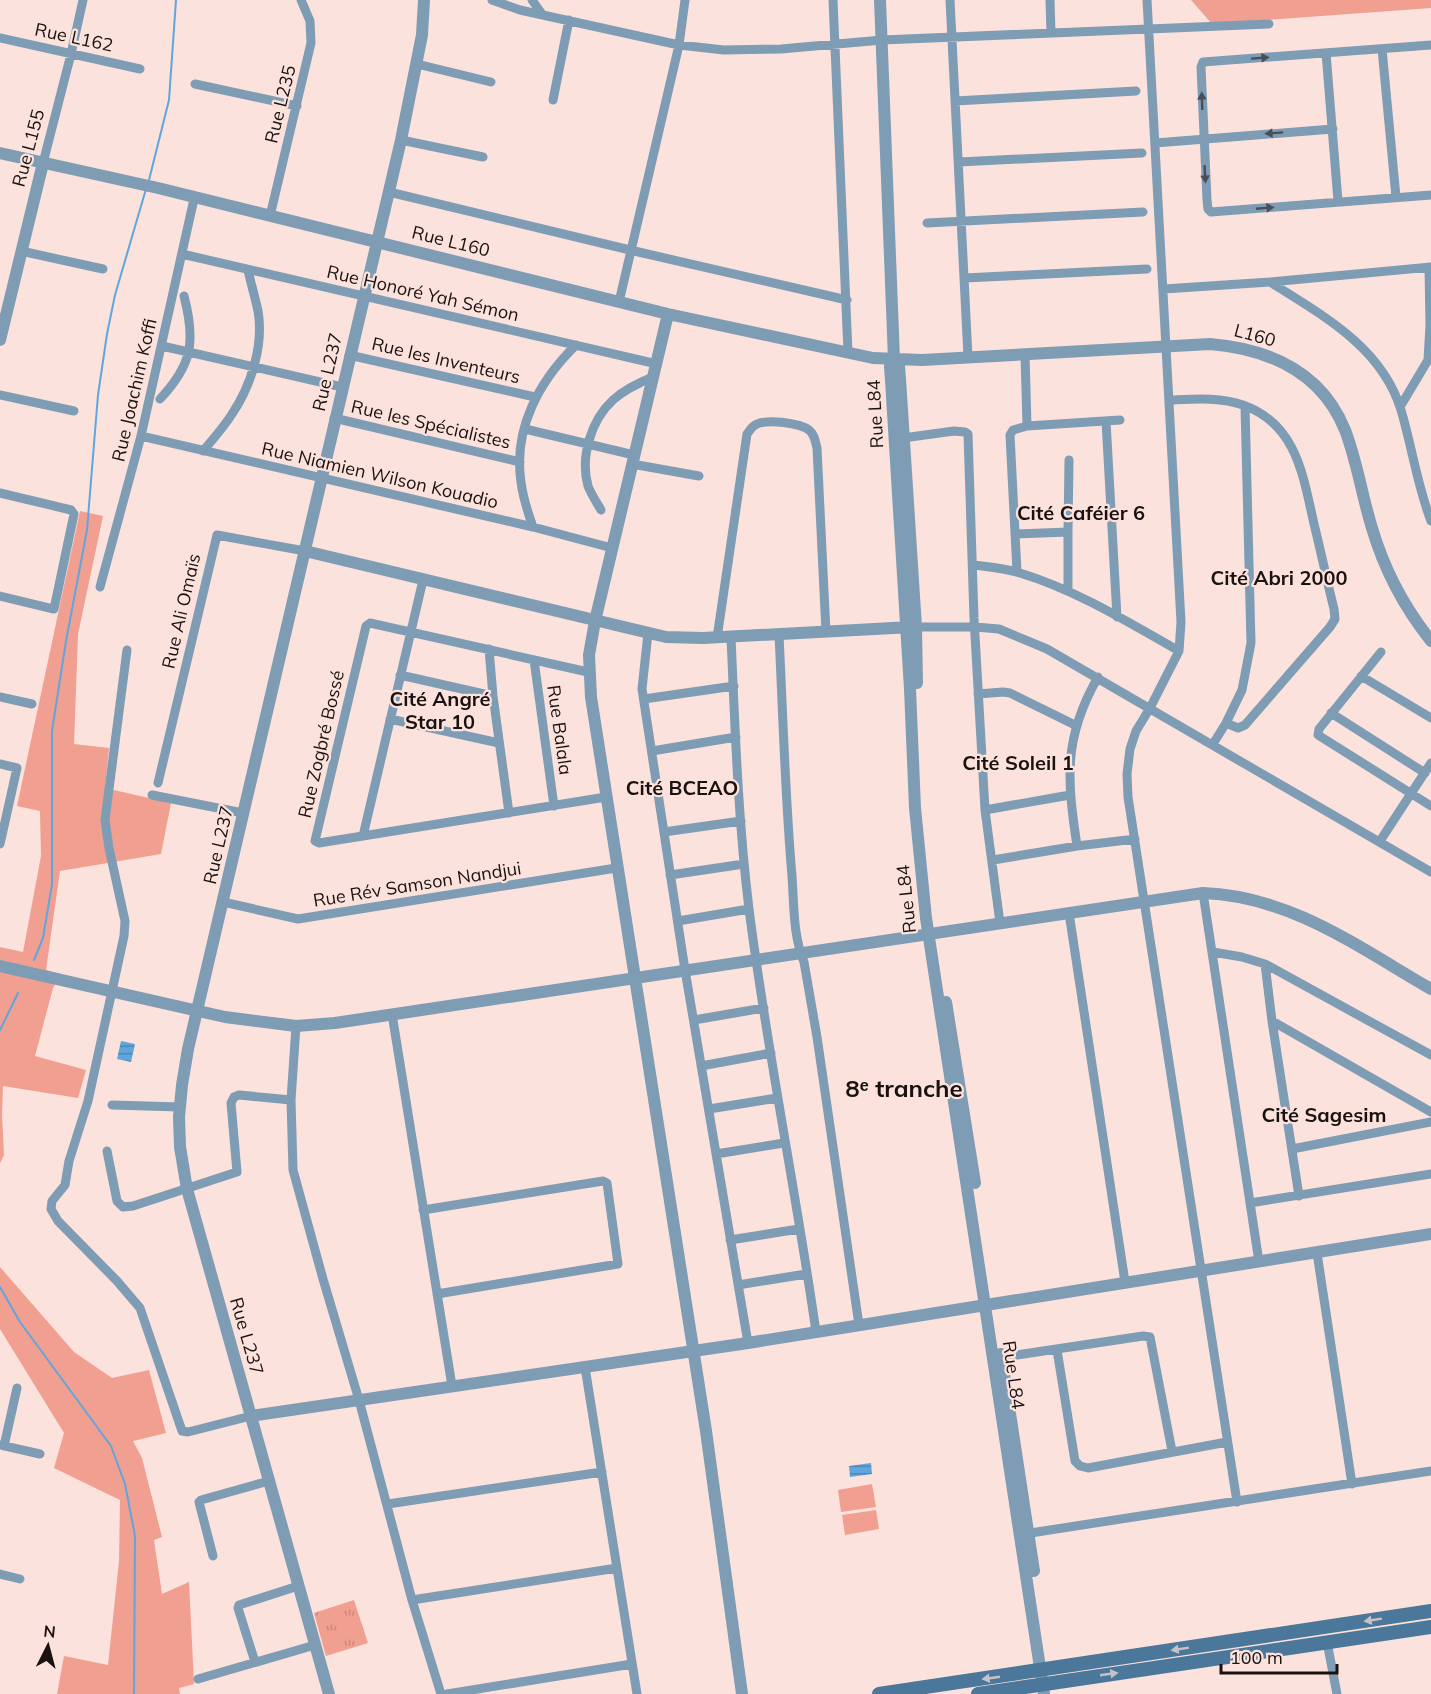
<svg xmlns="http://www.w3.org/2000/svg" width="1431" height="1694" viewBox="0 0 1431 1694" font-family="Mulish,sans-serif">
<style>
.grass{fill:#f19f90}
.park{fill:url(#park-tufts)}
.water{fill:url(#water-rules)}
.lines{fill:none;stroke-linecap:round;stroke-linejoin:round}
.stream{stroke:#5fa6de;stroke-width:2}
.minor{stroke:#7f9cb5;stroke-width:9}
.tertiary{stroke:#7f9cb5;stroke-width:12}
.secondary{stroke:#4a779a;stroke-width:14}
.oneway{fill:#47505a}
.oneway2{fill:#c7c2c8}
.labels{text-anchor:middle;dominant-baseline:central;stroke-width:4.5;stroke-linejoin:round;paint-order:stroke}
.street-label{font-size:18px;fill:#1a1210;stroke:#fce2dc}
.neighbourhood-label{font-size:20px;font-weight:bold;fill:#1a1210;stroke:#fce2dc}
.district-label{font-size:24px;font-weight:bold;fill:#1a1210;stroke:#fce2dc}
</style>
<defs>
<pattern id="park-tufts" width="24" height="20" patternUnits="userSpaceOnUse" patternTransform="scale(1.5)"><rect width="24" height="20" fill="#f19f90"/><path d="M3 7l-1-3M5 7V3M7 7l1-3M15 17l-1-3M17 17v-4M19 17l1-3" fill="none" stroke="#ce887b"/></pattern>
<pattern id="water-rules" width="6" height="5" patternUnits="userSpaceOnUse" patternTransform="scale(1.5)"><rect width="6" height="5" fill="#5fa6de"/><path d="M0 2.5h6" fill="none" stroke="#4e86b3"/></pattern>
</defs>
<rect width="100%" height="100%" fill="#fce2dc"/>
<path class="grass" d="M1191,0H1431V8L1212,24Z
M80,511L103,516L78,634L74,744L109,748L105,788L171,803L161,854L60,871L46,970L61,974L53,988L35,1056L86,1070L78,1098L3,1086L2,1115L4,1155L0,1163V947L23,952L41,856L40,811L17,806Z
M0,1267L74,1352L112,1378L149,1370L166,1433L133,1441L142,1458L162,1537L154,1540L162,1594L189,1582L194,1684L179,1688L180,1694H57L64,1656L108,1665L119,1561L120,1500L54,1468L64,1433L0,1329Z
M872,1484L876,1507L841,1512L838,1490Z
M876,1510L879,1529L845,1535L842,1515Z"/>
<path class="park" d="M354,1600L368,1643L326,1656L314,1613Z"/>
<path class="water" d="M121,1041L135,1044L131,1062L117,1059Z
M871,1463L872,1474L850,1477L849,1466Z"/>
<g class="lines">
<path class="stream" d="M149,180L169,100L176,0
M34,960L43,938L52,884V731L66,641L87,530L98,395L107,334L115,295L146,189
M0,1030L18,993
M0,1287L20,1322L111,1446L125,1484L135,1536L134,1694"/>
<path class="minor" d="M492,0L520,10L679,45L724,50L781,49L882,40L1269,24
M532,0L542,14
M833,0L848,353
M950,0L968,357
M1050,0L1051,33
M1147,0L1181,622L1179,651L1150,708L1136,731L1130,749L1127,774L1128,797L1237,1502
M0,38L140,69
M1431,45L1203,62L1201,67L1207,200L1208,209L1211,212L1431,195
M1382,49L1396,197
M1326,53L1338,201
M417,64L491,82
M195,84L297,106
M553,100L569,20
M955,101L1136,91
M401,140L483,157
M1155,143L1333,129
M959,162L1142,153
M43,163L71,54L83,0
M389,192L630,250L847,300
M270,216L311,43L310,21L301,0
M927,223L1143,212
M21,251L103,269
M182,254L657,364
M965,278L1147,269
M1270,282C1322,315 1382,347 1401,410C1412,447 1417,485 1431,521
M1164,289L1270,282L1431,267
M619,302L679,45L685,0
M162,346L342,387
M349,355L535,397
M0,395L74,411
M160,399C192,365 196,342 184,296
M1171,400C1195,399 1220,397 1243,405C1297,424 1303,476 1314,524C1321,552 1327,581 1334,609L1335,619L1330,627L1245,725L1238,728L1226,723
M1400,407L1428,360L1430,325L1429,267
M334,418L520,462
M1106,421L1117,617
M1027,426L1120,420
M525,429L634,455
M141,436L533,527L612,548
M903,438L954,431L965,432L968,434L974,618L985,810L1000,923
M203,451C213,439 224,427 232,414C251,386 264,345 258,311C255,297 251,284 248,270
M632,464L699,476
M0,493L71,510L74,514L54,609L0,596
M601,510C597,503 591,494 588,486C580,457 591,420 613,400C625,389 638,383 653,377
M533,527C528,513 523,498 521,482C513,429 539,381 576,345
M1015,534L1068,532L1069,460
M974,565C989,567 1005,568 1020,573C1076,590 1128,622 1179,651
M1017,572L1010,435L1013,430L1027,426L1025,355
M100,587L141,436L194,199
M1068,591V532
M916,627H975L999,629L1047,649L1431,872
M648,633L642,689L685,970L748,1343
M779,635C783,715 785,796 792,876C794,904 793,936 804,962L817,1037L859,1325
M731,637C735,728 738,819 749,909C767,1051 796,1191 816,1332
M717,638L747,434C750,430 752,426 757,424C768,419 800,423 809,430C815,435 815,441 817,448L826,632
M489,649L493,696L509,813
M127,650L105,820L109,848L125,921L124,936L88,1101L69,1161L65,1185L52,1201L51,1209L58,1221L117,1281L140,1308L182,1431L188,1432L251,1416
M1381,652L1319,729L1318,735L1431,806
M534,660L554,806
M588,672L370,623L366,626L315,841L319,843L606,797
M400,675L493,696
M1361,676L1431,718
M978,694L1003,692L1010,693L1075,725
M0,697L32,704
M644,699L734,686
M1331,713L1425,773
M390,719L499,743
M1213,744L1226,723L1242,690L1251,643L1245,406
M652,751L736,737
M0,764L17,768L0,844
M158,783L217,535L305,551
M152,795L243,813
M985,810L1070,795
M664,832L741,821
M363,836L423,580
M1380,841L1431,763
M1077,846C1067,779 1063,738 1098,677
M993,860L1077,846L1135,839
M670,875L744,864
M1203,893L1259,1262
M223,902L298,919L616,868
M1069,913L1125,1282
M678,921L749,909
M1213,952L1242,957L1265,964L1431,1055
M1265,964L1272,1021L1299,1196
M392,1014L452,1386
M694,1020L764,1008
M1272,1021L1431,1112
M296,1026L291,1100L293,1170L323,1279L359,1400L412,1600L441,1694
M701,1066L771,1053
M112,1105L180,1107
M709,1109L777,1098
M1292,1149L1431,1122
M107,1151L117,1201L123,1207L133,1206L237,1172L231,1103L234,1097L239,1095L291,1100
M716,1154L784,1143
M1250,1203L1431,1174
M423,1210L603,1181L607,1183L618,1264L437,1294
M730,1240L799,1229
M1317,1253L1352,1484
M738,1285L806,1274
M1057,1350L1075,1461L1080,1466L1088,1468L1227,1442
M997,1358L1143,1336L1150,1337L1172,1451
M585,1367L637,1694
M0,1445L40,1454
M4,1446L17,1388
M388,1504L602,1472
M1024,1534L1431,1471
M213,1556L199,1502L201,1500L269,1481
M0,1574L20,1579
M412,1600L617,1568
M1327,1642L1337,1694
M255,1662L238,1608L239,1605L298,1586
M198,1679L315,1645
M447,1694L632,1664"/>
<path class="tertiary" d="M880,0L894,359L890,367L891,380L910,689L915,808L926,918L1044,1694
M0,153L158,188L668,314L873,358L922,360L1210,344C1269,349 1321,371 1345,430C1357,461 1362,496 1372,528C1384,569 1404,607 1431,641
M668,314L595,621L589,655L591,697L706,1431L742,1694
M0,340L43,163
M894,359L899,366L900,379L916,627L917,683
M305,551L666,637L703,638L912,627
M0,966L225,1017L296,1026L335,1023L1203,893C1290,896 1358,947 1431,989
M946,1002L975,1183
M1001,1354L1034,1571
M251,1416L748,1343L1431,1234
M329,1694L187,1189L180,1147L179,1117L182,1085L188,1049L401,140L422,35L424,0"/>
<path class="secondary" d="M879,1694L1431,1611
M978,1694L1431,1627"/>
</g>
<defs><path id="oneway-solid" d="M-6-.8H1V-3.2L6.5 0L1 3.2V.8H-6Z" transform="scale(1.5)"/></defs>
<g class="oneway">
<use href="#oneway-solid" transform="translate(1260 58) rotate(-4)"/>
<use href="#oneway-solid" transform="translate(1202 101) rotate(-92)"/>
<use href="#oneway-solid" transform="translate(1274 133) rotate(176)"/>
<use href="#oneway-solid" transform="translate(1205 174) rotate(87)"/>
<use href="#oneway-solid" transform="translate(1265 208) rotate(-5)"/>
</g>
<g class="oneway2">
<use href="#oneway-solid" transform="translate(1373 1620) rotate(171)"/>
<use href="#oneway-solid" transform="translate(1180 1649) rotate(171)"/>
<use href="#oneway-solid" transform="translate(1109 1674) rotate(-8)"/>
<use href="#oneway-solid" transform="translate(991 1678) rotate(172)"/>
</g>
<g class="labels">
<g class="street-label">
<text transform="translate(74 37) rotate(12)">Rue L162</text>
<text transform="translate(280 104) rotate(-76)">Rue L235</text>
<text transform="translate(28 148) rotate(-75)">Rue L155</text>
<text transform="translate(451 241) rotate(14)">Rue L160</text>
<text transform="translate(423 293) rotate(13)">Rue Honoré Yah Sémon</text>
<text transform="translate(1255 335) rotate(15)">L160</text>
<text transform="translate(446 360) rotate(13)">Rue les Inventeurs</text>
<text transform="translate(327 372) rotate(-77)">Rue L237</text>
<text transform="translate(134 390) rotate(-77)">Rue Joachim Koffi</text>
<text transform="translate(875 414) rotate(-93)">Rue L84</text>
<text transform="translate(431 424) rotate(13)">Rue les Spécialistes</text>
<text transform="translate(380 475) rotate(13)">Rue Niamien Wilson Kouadio</text>
<text transform="translate(181 611) rotate(-77)">Rue Ali Omaïs</text>
<text transform="translate(560 730) rotate(82)">Rue Balala</text>
<text transform="translate(321 744) rotate(-77)">Rue Zogbré Bossé</text>
<text transform="translate(218 845) rotate(-77)">Rue L237</text>
<text transform="translate(417 884) rotate(-9)">Rue Rév Samson Nandjui</text>
<text transform="translate(906 899) rotate(-96)">Rue L84</text>
<text transform="translate(247 1336) rotate(74)">Rue L237</text>
<text transform="translate(1014 1375) rotate(82)">Rue L84</text>
</g>
<g class="neighbourhood-label">
<text x="1081" y="512">Cité Caféier 6</text>
<text x="1279" y="577">Cité Abri 2000</text>
<text x="440" y="698">Cité Angré<tspan x="440" dy="23">Star 10</tspan></text>
<text x="1018" y="762">Cité Soleil 1</text>
<text x="682" y="787">Cité BCEAO</text>
<text x="1324" y="1114">Cité Sagesim</text>
</g>
<g class="district-label">
<text x="904" y="1088">8ᵉ tranche</text>
</g>
</g>
<g transform="translate(48 1646) rotate(6)" stroke="#fce2dc" stroke-width="4.5" paint-order="stroke">
<path d="M0-4.5L10 22L0 15L-10 22Z" fill="#1a1210"/>
<text y="-9" font-size="16" font-weight="bold" text-anchor="middle" fill="#1a1210">N</text>
</g>
<path d="M1221 1664v9h116v-9" fill="none" stroke="#1a1210" stroke-width="3"/>
<text x="1230" y="1664" font-size="18" fill="#1a1210" stroke="#fce2dc" stroke-width="4.5" paint-order="stroke">100 m</text>
</svg>
